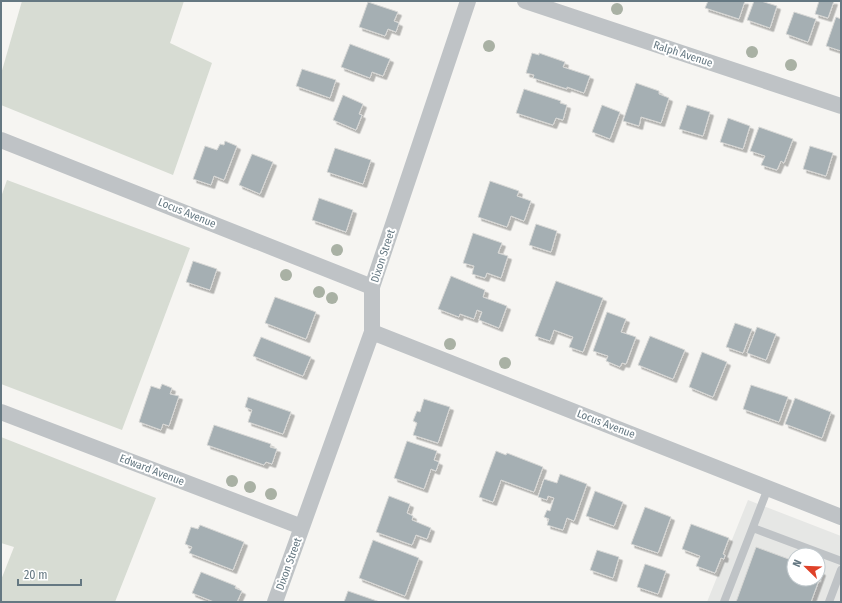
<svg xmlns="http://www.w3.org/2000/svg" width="842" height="603" viewBox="0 0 842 603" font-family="'Fira Sans Condensed',sans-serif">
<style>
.built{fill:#e6e7e5;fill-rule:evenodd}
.green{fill:#d7dcd3}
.building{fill:#a5afb3;stroke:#d7d7d5;filter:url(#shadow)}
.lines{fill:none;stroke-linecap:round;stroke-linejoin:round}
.lane{stroke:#bfc3c6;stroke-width:8}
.street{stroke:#bfc3c6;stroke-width:16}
.tree{fill:#a9b1a4}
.labels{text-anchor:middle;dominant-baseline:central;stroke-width:4;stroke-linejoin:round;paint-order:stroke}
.street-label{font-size:11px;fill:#657882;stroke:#fff}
</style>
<defs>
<filter id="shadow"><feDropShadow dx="3.5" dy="3.5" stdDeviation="0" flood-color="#0004"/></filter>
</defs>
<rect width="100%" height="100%" fill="#f6f5f2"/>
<path class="built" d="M748,500L841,536V602H707ZM794,555H818V579H794Z"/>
<path class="green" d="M22,1H184L170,43L212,63L173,175L1,105V74Z
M7,180L190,248L122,430L1,384V197Z
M1,437L156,498L115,602H1V580L14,547L1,543Z"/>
<path class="building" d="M708,1H745L739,19L705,8Z
M754,1H761L777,6L770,28L747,20Z
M819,1H834L828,18L815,14Z
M368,2L398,12L394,21L399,23L396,32L388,29L385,36L359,27Z
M794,12L816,19L808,42L786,34Z
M836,17L841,19V51L826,46Z
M350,44L390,59L383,76L372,72L370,78L341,67Z
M532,53L539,55V53L565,62L563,67L590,76L584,93L567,87V89L533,78L534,75L526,73Z
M302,69L336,80L330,98L296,86Z
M636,83L659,91V94L669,98L661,123L641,117L639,126L623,121Z
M524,89L561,101L560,103L567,105L563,120L556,118L553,125L516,113Z
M343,95L363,104L359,114L362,115L356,130L333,120Z
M602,105L620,112L610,139L592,132Z
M687,105L710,112L703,136L679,129Z
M728,118L750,126L743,149L720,142Z
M759,127L793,139L784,163L781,161L777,170L761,165L765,156L750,151Z
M225,141L237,146L224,180L214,176L211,185L193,179L205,146L217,150L220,144L224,145Z
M810,146L833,153L826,176L803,169Z
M335,148L371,160L363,184L327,172Z
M252,154L273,162L260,194L239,185Z
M490,181L519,191L517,196L531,201L524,221L511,216L507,227L478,217Z
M319,198L353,210L346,232L312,220Z
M536,224L557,231L551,252L529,245Z
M473,233L502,243L498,253L508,256L501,278L487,273L485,278L472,274L474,266L463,263Z
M193,261L217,269L210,290L186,282Z
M451,276L485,290L483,297L507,306L499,328L479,320L482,312L477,310L474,319L460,314L459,317L438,309Z
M556,281L603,298L583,352L569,347L573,337L554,330L550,341L535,336Z
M275,297L316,312L306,339L265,323Z
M607,312L626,319L621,332L636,337L626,364L622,363L620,367L606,361L608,356L593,351Z
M735,323L752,329L743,353L726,347Z
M757,327L776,334L766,360L747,353Z
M650,336L685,350L673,379L638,365Z
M261,337L311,357L303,376L253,356Z
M702,352L727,362L713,397L689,387Z
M162,384L172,388L170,394L179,396L169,426L163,424L161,430L139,422L151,386L160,389Z
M751,385L788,397L779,422L743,409Z
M248,397L291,412L283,434L248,422L252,410L245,407Z
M795,398L831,412L822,438L785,424Z
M424,399L450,407L438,443L413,435L417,423L413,421L417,411L420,412Z
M214,425L271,444L270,447L277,449L272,464L266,462L264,465L207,445Z
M407,441L437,451L434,460L439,462L436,471L431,469L424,489L394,478Z
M496,451L506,455L507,453L543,467L534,492L501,480L493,502L479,497Z
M560,474L587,484L574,521L567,518L563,530L547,525L549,519L544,517L547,510L550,511L554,498L548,496L547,500L538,497L544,479L557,483Z
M595,491L623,502L614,526L586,516Z
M389,496L410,504L407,513L413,516L412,520L431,528L427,539L416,535L412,545L376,532Z
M645,507L671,517L658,553L631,544Z
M691,524L729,538L723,554L725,555L724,559L721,558L715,573L696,566L700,556L682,549Z
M200,525L244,542L233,570L189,553L192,547L185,544L191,527L198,529Z
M373,540L419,558L405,596L359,578Z
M756,547L794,561V579H818V570L822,572L811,602H736Z
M597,550L619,557L613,578L590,570Z
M645,564L666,571L658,594L637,587Z
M201,572L236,586L235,588L242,591L237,602H214L192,593Z
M348,591L380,602H344Z"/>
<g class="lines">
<path class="lane" d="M753,528L841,561
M724,602L768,488
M829,602L841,570"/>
<path class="street" d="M525,1L841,106
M1,140L372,287
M372,332L841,517
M1,412L302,527
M275,602L372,332V287L468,1"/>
</g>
<g class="tree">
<circle cx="617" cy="9" r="6"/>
<circle cx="489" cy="46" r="6"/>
<circle cx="752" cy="52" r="6"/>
<circle cx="791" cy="65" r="6"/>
<circle cx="337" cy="250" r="6"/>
<circle cx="286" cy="275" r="6"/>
<circle cx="319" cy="292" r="6"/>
<circle cx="332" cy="298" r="6"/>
<circle cx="450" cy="344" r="6"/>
<circle cx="505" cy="363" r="6"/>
<circle cx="232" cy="481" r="6"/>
<circle cx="250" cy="487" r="6"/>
<circle cx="271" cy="494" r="6"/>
</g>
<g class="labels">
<g class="street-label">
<text transform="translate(683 54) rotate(18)">Ralph Avenue</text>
<text transform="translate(187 213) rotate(22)">Locus Avenue</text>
<text transform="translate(383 256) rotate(-72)">Dixon Street</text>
<text transform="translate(606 424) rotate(21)">Locus Avenue</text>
<text transform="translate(152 470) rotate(21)">Edward Avenue</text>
<text transform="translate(289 564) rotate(-70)">Dixon Street</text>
</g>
</g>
<rect width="842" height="603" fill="none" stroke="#657882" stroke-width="4"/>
<g transform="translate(806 567) rotate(293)"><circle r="19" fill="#ffffff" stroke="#c1c9cd"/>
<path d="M0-3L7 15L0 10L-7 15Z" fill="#df4129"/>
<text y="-6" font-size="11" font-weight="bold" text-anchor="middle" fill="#657882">N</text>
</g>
<path d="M18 579v6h63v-6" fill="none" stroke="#657882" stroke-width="2"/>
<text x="24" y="579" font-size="12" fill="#657882" stroke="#ffffff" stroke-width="3" paint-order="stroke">20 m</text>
</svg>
